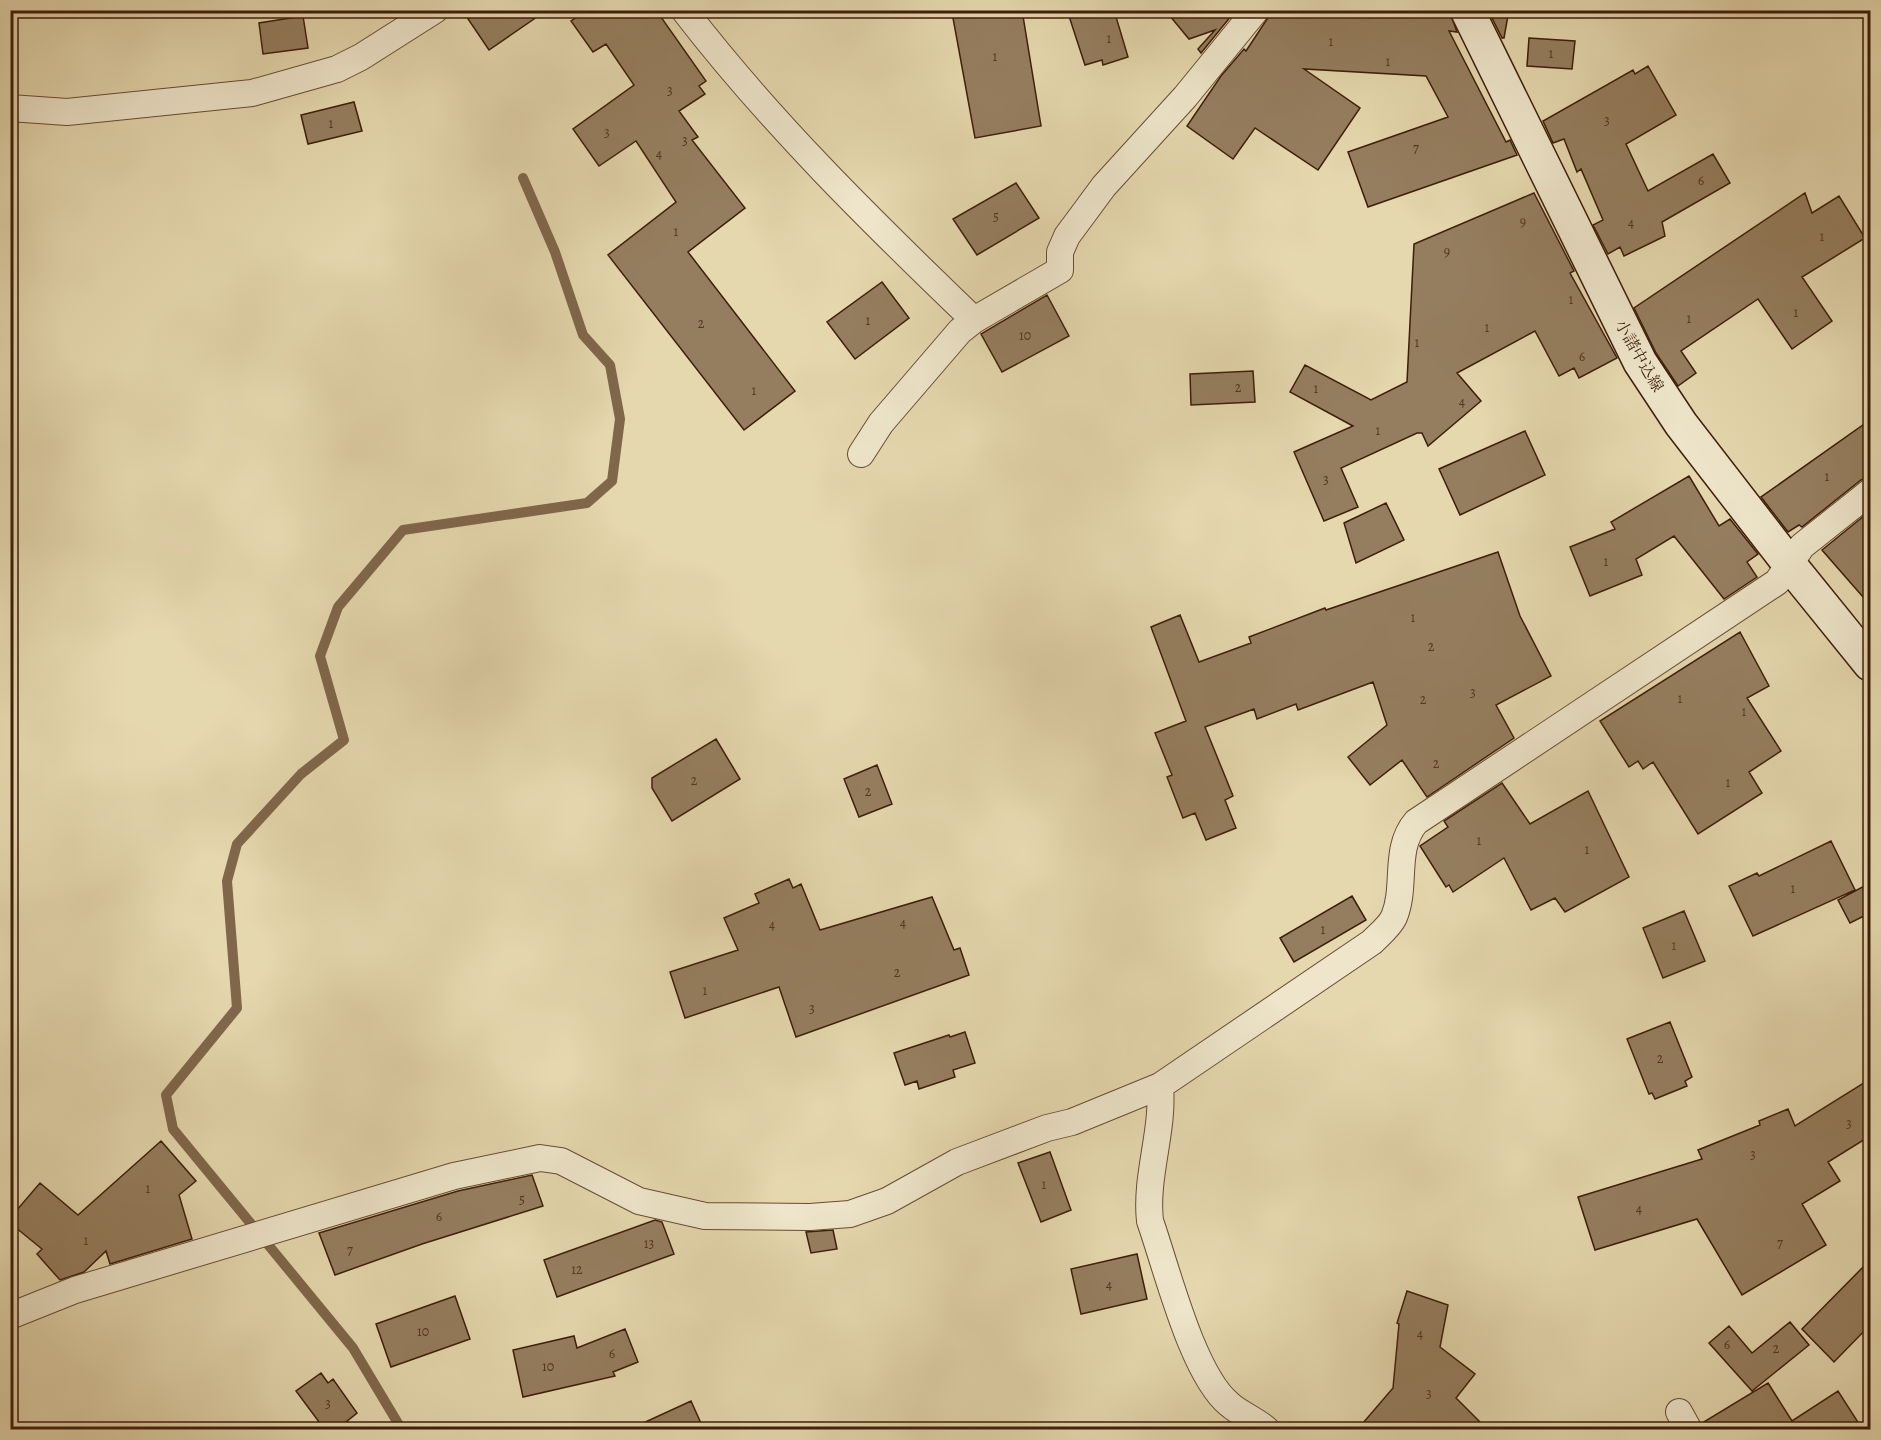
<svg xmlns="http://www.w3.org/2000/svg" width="1881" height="1440" viewBox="0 0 1881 1440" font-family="Alegreya,'Noto Serif JP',serif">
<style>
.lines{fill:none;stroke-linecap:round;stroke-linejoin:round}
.stream{stroke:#80674b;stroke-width:10}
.building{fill:#957e5f;stroke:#3e1e0a;stroke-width:1.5}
.street-casing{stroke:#684c33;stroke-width:28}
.secondary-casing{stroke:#3e1e0a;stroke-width:36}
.street{stroke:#eee5ca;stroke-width:26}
.secondary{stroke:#eee5ca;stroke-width:33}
.labels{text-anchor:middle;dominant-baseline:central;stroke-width:4.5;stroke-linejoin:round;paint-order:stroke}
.number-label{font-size:14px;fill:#54361f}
.street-label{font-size:16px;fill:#3e1e0a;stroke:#eee5ca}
</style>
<rect width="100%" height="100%" fill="#e5d7ae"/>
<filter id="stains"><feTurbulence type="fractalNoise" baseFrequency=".00333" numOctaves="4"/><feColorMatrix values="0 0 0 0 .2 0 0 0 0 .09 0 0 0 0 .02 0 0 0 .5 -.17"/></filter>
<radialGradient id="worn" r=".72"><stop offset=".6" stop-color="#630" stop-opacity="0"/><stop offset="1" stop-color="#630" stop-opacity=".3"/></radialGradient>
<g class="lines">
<path class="stream" d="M402,1430L353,1348L173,1129L166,1095L237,1008L227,881L237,844L301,774L344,740L320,656L338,607L403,530L587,503L612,481L620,419L610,365L583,335L555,252L523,178"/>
</g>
<path class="building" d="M462,10H547L489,50Z
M587,10H656L706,81L699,86L705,94L679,111L698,137L692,140L745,208L688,252L795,391L744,430L608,255L676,202L636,141L599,166L573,129L634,85L606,44L593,52L571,21Z
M973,10H1022L1041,126L975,138L953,18Z
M1067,10H1114L1128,57L1103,65L1102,60L1085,65Z
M1165,10H1236L1201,53L1198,49L1215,30L1189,39Z
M1273,10H1449L1457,32L1449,31L1506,142L1510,140L1517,155L1368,207L1348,152L1448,117L1426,76L1304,69L1360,108L1318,170L1255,128L1233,159L1187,126L1221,76L1244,49L1246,51Z
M1488,10H1509L1504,38H1502Z
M303,16L308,48L263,54L259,23Z
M1529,38L1575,41L1572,69L1527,66Z
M1648,66L1676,115L1626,144L1648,191L1713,154L1730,183L1662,222L1665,236L1624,256L1620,247L1608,254L1593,225L1603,220L1581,169L1577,172L1564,139L1553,143L1543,121L1633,70L1635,74Z
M354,102L362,131L308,144L301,115Z
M1016,183L1039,218L977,255L953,219Z
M1534,193L1574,271L1570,273L1617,358L1579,378L1574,368L1559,376L1535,331L1457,373L1481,401L1428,446L1422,433H1417L1341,468L1358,507L1324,521L1294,452L1353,426L1290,392L1305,365L1371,400L1407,382L1414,244Z
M1805,193L1812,213L1839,196L1865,238L1802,277L1832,321L1792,349L1758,299L1681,351L1696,373L1678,386L1656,353L1634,308Z
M882,282L909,318L855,359L827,322Z
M1047,295L1069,336L1002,372L981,334Z
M1253,371L1255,402L1191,405L1190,374Z
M1870,420V477L1861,480L1802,527L1799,525L1788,532L1761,497Z
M1525,431L1545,475L1460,515L1439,469Z
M1689,476L1719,526L1730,519L1758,554L1747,562L1757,577L1724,599L1674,536L1636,559L1642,575L1590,596L1570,547L1615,529L1611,522Z
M1386,503L1404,540L1356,563L1344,523Z
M1870,511V605L1822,550Z
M1498,552L1520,616L1551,676L1496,705L1514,738L1427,797L1402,760L1370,785L1348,757L1387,725L1373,682L1298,710L1296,704L1257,719L1254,709L1205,727L1233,796L1225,800L1236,828L1206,840L1195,813L1183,818L1167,777L1172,775L1155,733L1186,721L1151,627L1180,615L1199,662L1251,643L1249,637L1325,608L1326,610Z
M1740,632L1769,686L1747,698L1781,751L1749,772L1762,793L1698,834L1653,762L1643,769L1638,761L1629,767L1600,721Z
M716,739L740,779L672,821L652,788V778Z
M877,765L892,804L859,817L844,779Z
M1502,783L1530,824L1588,791L1629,877L1565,912L1555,898L1531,910L1504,858L1453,892L1449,885L1446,887L1420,846L1448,827L1444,821Z
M1831,841L1855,890L1753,936L1729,886L1757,873L1759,876Z
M789,879L793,888L801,884L820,930L932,897L954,950L960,948L969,975L796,1037L779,987L685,1018L670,972L738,950L724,918L759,903L755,894Z
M1870,883V913L1850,923L1838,900Z
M1352,896L1366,920L1294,962L1280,938Z
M1684,911L1705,961L1663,978L1643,928Z
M1670,1022L1692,1077L1685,1081L1687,1086L1655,1099L1652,1093L1649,1094L1627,1039Z
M965,1032L975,1063L953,1070L955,1077L919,1089L917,1081L905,1085L894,1053L949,1035L950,1037Z
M1870,1079V1136L1828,1162L1840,1181L1802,1204L1826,1245L1742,1295L1697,1219L1595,1250L1578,1197L1702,1159L1698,1150L1760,1125L1759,1121L1788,1109L1795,1126Z
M161,1141L196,1181L179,1195L192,1239L110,1264L106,1251L84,1272L60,1280L37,1254L42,1249L10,1223V1218L40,1183L78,1215Z
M1050,1152L1071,1210L1041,1222L1018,1163Z
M532,1175L543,1206L422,1244L335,1275L319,1233L458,1191Z
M655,1220L662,1222L674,1254L557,1297L544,1260Z
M833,1230L837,1249L811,1253L806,1232Z
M1137,1254L1147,1299L1081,1314L1071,1269Z
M1870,1260V1325L1834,1362L1802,1329Z
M1407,1291L1448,1305L1440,1347L1475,1374L1456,1398L1488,1430H1357L1393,1388L1399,1324L1397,1323Z
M455,1296L470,1339L391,1367L376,1324Z
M1790,1322L1809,1345L1752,1391L1709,1343L1729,1326L1752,1353Z
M625,1329L638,1362L613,1372L615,1376L523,1397L513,1350L574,1336L577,1348Z
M321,1373L328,1383L333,1379L357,1413L336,1430H325L296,1391Z
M1768,1383L1792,1421L1838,1391L1863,1430H1704L1702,1423Z
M691,1401L704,1430H628Z"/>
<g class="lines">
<g class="street-casing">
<path id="street" d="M684,10C770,122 872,222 974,320L1060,270V252L1067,236L1104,186L1185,97L1256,10
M10,108L67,112L252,93L337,69L361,57L435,10
M861,454L881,423L960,331L974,320
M10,1316L75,1290L454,1176L540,1158L561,1161L639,1201L705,1216L810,1217L850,1214L887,1201L957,1162L1047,1128L1072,1122L1160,1086
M1679,1412L1689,1430
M1267,1430C1256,1420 1240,1414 1229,1404C1192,1373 1167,1269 1150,1221C1145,1176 1164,1131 1160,1086L1372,942C1379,935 1390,926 1394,917C1407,886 1393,849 1416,822L1777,582L1802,546L1870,492"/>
</g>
<g class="secondary-casing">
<path id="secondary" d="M1467,10L1640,362L1681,424L1790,565L1870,664"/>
</g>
<use href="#street" class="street"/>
<use href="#secondary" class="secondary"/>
</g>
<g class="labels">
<g class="number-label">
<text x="1109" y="38">1</text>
<text x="1331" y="41">1</text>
<text x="1551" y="53">1</text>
<text x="995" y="56">1</text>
<text x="1388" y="61">1</text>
<text x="670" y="90">3</text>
<text x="1607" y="120">3</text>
<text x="331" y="123">1</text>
<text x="607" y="132">3</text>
<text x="685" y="140">3</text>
<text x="1416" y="148">7</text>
<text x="659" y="153">4</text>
<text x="1701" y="180">6</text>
<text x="996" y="216">5</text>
<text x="1523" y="221">9</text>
<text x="1631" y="222">4</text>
<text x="676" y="231">1</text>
<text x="1822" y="236">1</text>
<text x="1447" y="251">9</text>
<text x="1571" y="299">1</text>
<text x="1796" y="312">1</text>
<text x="1689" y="318">1</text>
<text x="868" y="320">1</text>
<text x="701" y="323">2</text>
<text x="1487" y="327">1</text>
<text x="1025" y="335">10</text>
<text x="1417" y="342">1</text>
<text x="1582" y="356">6</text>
<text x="1238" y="387">2</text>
<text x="1316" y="388">1</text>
<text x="754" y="390">1</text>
<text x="1462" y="401">4</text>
<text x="1378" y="430">1</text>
<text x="1827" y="476">1</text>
<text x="1326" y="479">3</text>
<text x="1606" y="561">1</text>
<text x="1413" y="617">1</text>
<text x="1431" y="646">2</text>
<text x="1473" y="692">3</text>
<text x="1680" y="698">1</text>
<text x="1423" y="699">2</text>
<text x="1744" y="711">1</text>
<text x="1436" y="763">2</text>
<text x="694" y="780">2</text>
<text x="1728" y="782">1</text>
<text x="868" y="791">2</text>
<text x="1479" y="840">1</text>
<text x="1587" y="849">1</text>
<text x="1793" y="888">1</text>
<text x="903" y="922">4</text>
<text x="772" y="924">4</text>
<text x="1323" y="929">1</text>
<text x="1674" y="945">1</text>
<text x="897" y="972">2</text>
<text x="705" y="990">1</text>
<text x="812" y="1008">3</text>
<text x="1660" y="1058">2</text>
<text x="1849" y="1123">3</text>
<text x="1753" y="1154">3</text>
<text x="1044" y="1184">1</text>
<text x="148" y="1188">1</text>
<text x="522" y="1199">5</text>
<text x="1639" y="1208">4</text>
<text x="439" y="1216">6</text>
<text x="86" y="1240">1</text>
<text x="649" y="1243">13</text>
<text x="1780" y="1243">7</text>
<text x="350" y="1250">7</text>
<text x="577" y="1269">12</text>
<text x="1109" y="1284">4</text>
<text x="423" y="1331">10</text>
<text x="1420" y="1333">4</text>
<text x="1727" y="1344">6</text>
<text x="1776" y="1348">2</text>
<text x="612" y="1353">6</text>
<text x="548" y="1366">10</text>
<text x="1429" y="1393">3</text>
<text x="328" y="1403">3</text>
</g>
<g class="street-label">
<text transform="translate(1639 356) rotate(60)">小諸中込線</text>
</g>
</g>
<rect width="1881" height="1440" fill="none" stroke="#e5d7ae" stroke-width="36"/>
<rect x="12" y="12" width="1857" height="1416" fill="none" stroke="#3e1e0a" stroke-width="3"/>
<rect x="18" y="18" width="1845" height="1404" fill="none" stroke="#3e1e0a" stroke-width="1.5"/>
<rect width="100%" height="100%" filter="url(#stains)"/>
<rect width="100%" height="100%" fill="url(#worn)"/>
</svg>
